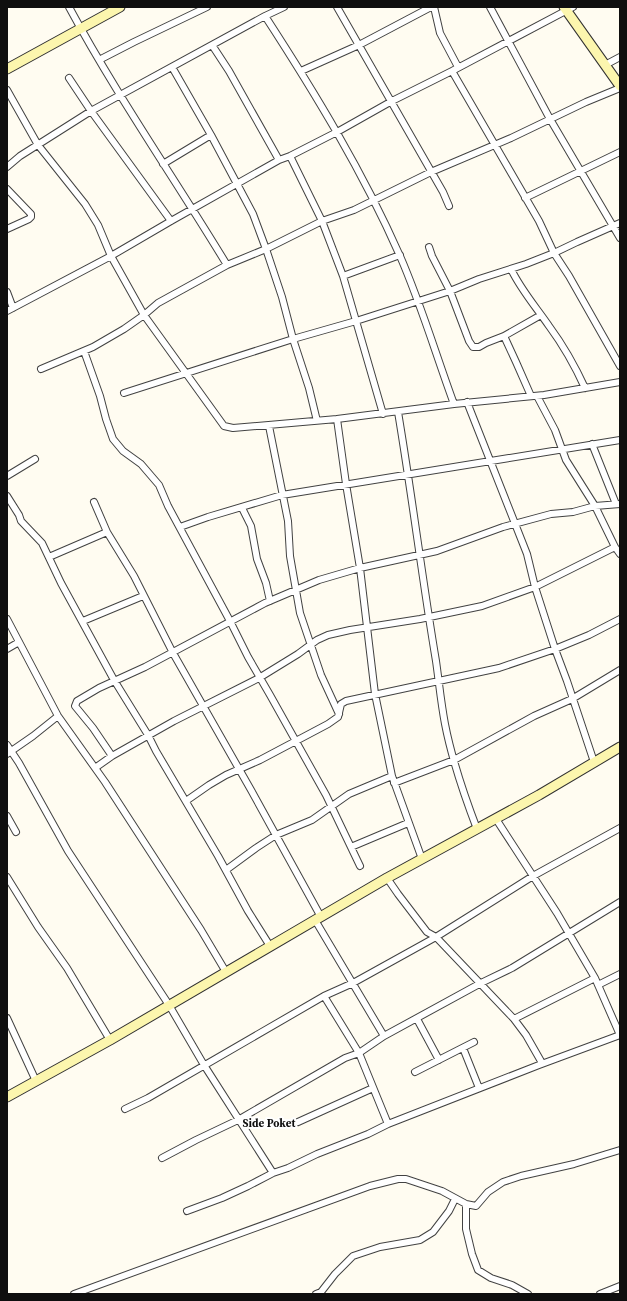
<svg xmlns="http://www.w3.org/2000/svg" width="627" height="1301" viewBox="0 0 627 1301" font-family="'Source Serif 4',serif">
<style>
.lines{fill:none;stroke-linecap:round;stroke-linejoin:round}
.street-casing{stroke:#424242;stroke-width:8}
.secondary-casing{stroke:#313131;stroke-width:11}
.street{stroke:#fff;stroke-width:6}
.secondary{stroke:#fcf6ae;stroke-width:9}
.labels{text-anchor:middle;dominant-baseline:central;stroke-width:4;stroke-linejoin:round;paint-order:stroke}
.neighbourhood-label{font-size:11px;font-weight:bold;fill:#0f0f0f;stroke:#fff}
</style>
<rect width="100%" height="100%" fill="#fffcf1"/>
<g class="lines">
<g class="street-casing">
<path id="street" d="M69,7C117,96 175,179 227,265
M337,7L443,192L449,206
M434,7L440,33L458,67
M490,7L550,119L620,238
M265,16C315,93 363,172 400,256C421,304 436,355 454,404
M212,45L229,71L279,160
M99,60L134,42L207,7
M605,65L620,57
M172,67L211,135L253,214L266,249L282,297L293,339L309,388L317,421
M301,71L359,45L431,7
M452,71L539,221L554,253L569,276L620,366
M69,78L91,111L171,221
M7,90L38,145L85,204L98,225L111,256L144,315L224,426L233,428L337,419L454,404L544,395L620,382
M290,156L322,221L343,276L383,414
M163,164L211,135
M7,167L20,156L91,111L265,16L284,7
M7,189L31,214V217L29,219L7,229
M525,198L620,152
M429,247L432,256L450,291L469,341L473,347H479L486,343L504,336L541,315
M511,269C521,290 536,307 549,326C563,345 575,366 585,388
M343,276L400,255
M7,292L13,308
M7,311L111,256L171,221L279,160L290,156L337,132L392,101L452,71L573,7
M504,336L516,362L531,396
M84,351L100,396L106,419L113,439L123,451L141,464L159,485L168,506L230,621L248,657L270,695L326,795L360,866
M41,369L93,347L124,329L144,315L158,303L227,265L266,249L322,221L354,210L431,172L511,138L586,102L620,88
M124,393L293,339L356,321L450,291L479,279L526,264L554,253L577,242L620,223
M537,396L555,430L566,460L595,506L615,547L620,554
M467,402L527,554L535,587L555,649L567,681L594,762
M398,412C412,495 422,578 436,661C439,682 441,703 445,724C452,760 464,795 477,829
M337,419L346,484L360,568L375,694L392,776L422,859
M269,426L288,521L290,556L300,613L321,675L339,714
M592,444L616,504
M7,476L35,459
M7,496L19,515L21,521L42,543L61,583L114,680L148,735L156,751L218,856L248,911L270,946
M94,502L107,532L134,576L173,653L251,790L321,917
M242,508L251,526L257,559L266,583L270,601
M180,527L208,517L282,495L620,440
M49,557L107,532
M7,619L58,716L105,782L201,930L226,972
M83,621L143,596
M7,649L19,642
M7,745L19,763L68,851L169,1005L204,1065L273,1173
M7,754L33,736L58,716
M112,756L93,728L75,706L77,701L99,688L145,667L265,603L319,580L360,568L437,551L503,527L551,514L573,512L595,506L620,504
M95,768L112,756L174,721L259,678L298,654L317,640L328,635L350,630L420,619L482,606L535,587L615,547
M394,783L454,760L534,716L572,699L620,670
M186,801L209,785L226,775L260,760L328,724L338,717L341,704L346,701L499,668L555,649L589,635L620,619
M7,816L16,832
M496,819L557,913L595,978L620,1035
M351,847L408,823
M226,870L256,848L276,835L312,820L349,794L392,776
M7,877L38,927L67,968L110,1040
M387,878L398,894L427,932L436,937L514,1019L526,1035L542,1063
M315,920L384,1036
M598,985L620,974
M324,996L353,983L436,937L533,876L620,828
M7,1018L36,1081
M417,1019L439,1060
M514,1019L595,978
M463,1048L479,1088
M415,1072L474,1042
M125,1109L148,1098L324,996L359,1053L388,1124
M298,1122L373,1088
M162,1158L196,1140L238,1120L345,1058L359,1053L384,1036L481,983L512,968L620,902
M466,1204V1229L472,1254L478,1270L491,1278L512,1285L528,1294
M187,1211L222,1198L248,1186L273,1173L288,1168L317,1154L368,1134L388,1124L539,1065L620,1035
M74,1294L370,1186L398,1179H406L442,1191L466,1204L476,1206L488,1192L503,1182L521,1176L574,1164L620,1150
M316,1294L321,1292L335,1274L353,1256L380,1247L420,1240L433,1232L449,1211L455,1199
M600,1294L620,1286"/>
</g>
<g class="secondary-casing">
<path id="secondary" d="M564,7L620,86
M7,69L120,7
M7,1097L110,1040L387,878L539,795L620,747"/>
</g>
<use href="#street" class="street"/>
<use href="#secondary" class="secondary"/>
</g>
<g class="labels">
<g class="neighbourhood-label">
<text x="269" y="1123">Side Poket</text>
</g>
</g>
<rect width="627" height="1301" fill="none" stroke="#0f0f0f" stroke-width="16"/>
</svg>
